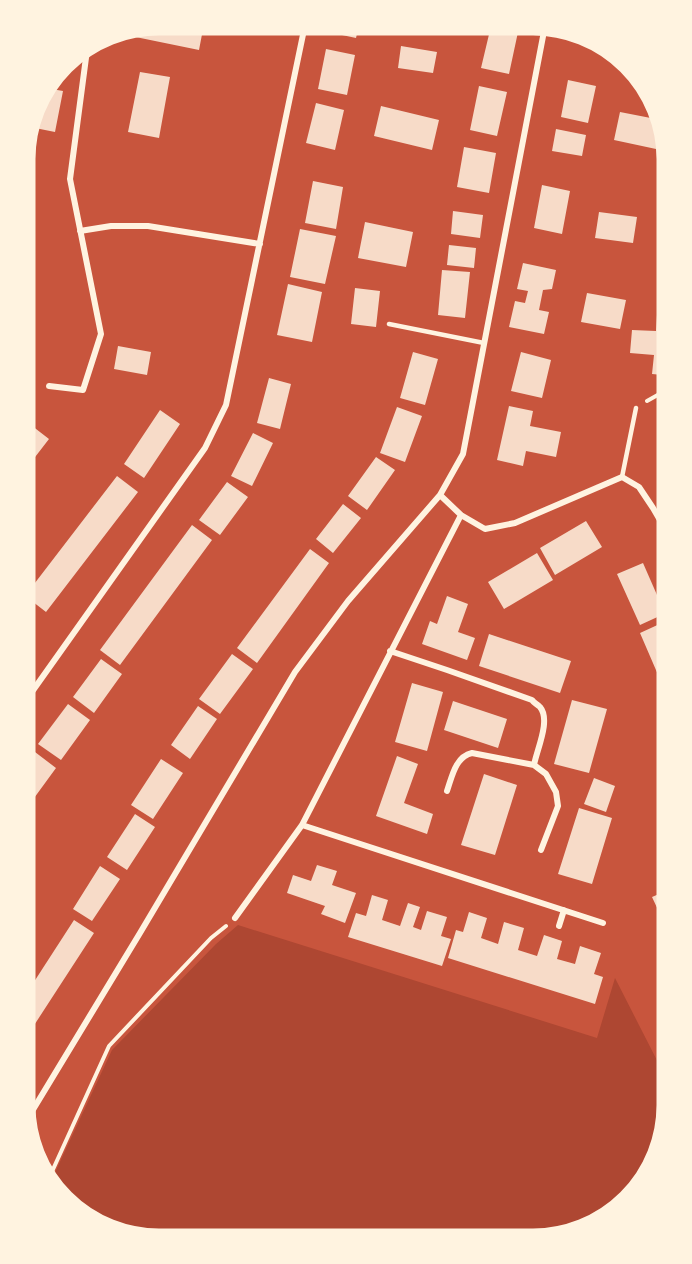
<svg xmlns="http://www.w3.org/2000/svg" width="692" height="1264" viewBox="0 0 692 1264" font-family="'Titillium Web',sans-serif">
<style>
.green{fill:#ae4732}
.building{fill:#f7dbc8}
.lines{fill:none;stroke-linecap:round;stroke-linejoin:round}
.path{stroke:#fff3e0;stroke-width:4}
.service{stroke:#fff3e0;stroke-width:4.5}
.minor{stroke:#fff3e0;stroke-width:6}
.rim{fill:none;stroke:#fff3e0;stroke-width:3}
</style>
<rect width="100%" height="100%" fill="#c8553d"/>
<path class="green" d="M238,925L597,1038L615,978L667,1080L668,1114L640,1187L577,1233L141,1239L70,1207L52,1179L112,1050L216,944Z"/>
<path class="building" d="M159,24H204L199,50L116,33Z
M330,25H359L356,38L328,32Z
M491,26L518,32L509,74L481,68Z
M401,46L437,52L433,73L398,68Z
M326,49L355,55L347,95L318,89Z
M140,72L170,77L159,138L128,132Z
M568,80L596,86L588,123L561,117Z
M479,86L507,92L497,136L470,130Z
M46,88L63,91L55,132L30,127L38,99Z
M316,103L344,110L335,150L306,143Z
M381,106L439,120L432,150L374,136Z
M620,112L661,120V128L656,149L614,140Z
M556,129L586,135L582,156L552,151Z
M464,147L496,153L489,193L457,187Z
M313,181L343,187L336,229L305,223Z
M542,185L570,191L562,234L534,228Z
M453,211L483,215L480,238L451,234Z
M599,212L637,217L633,243L595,238Z
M365,222L413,232L406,267L358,258Z
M300,229L336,236L325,284L290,277Z
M449,245L476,248L474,268L447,265Z
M523,263L556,270L552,289L543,290L539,310L549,312L544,334L509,327L515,301L525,303L528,291L517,289Z
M442,270L470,272L465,318L438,315Z
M288,284L322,292L312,342L277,335Z
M355,288L380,291L376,327L351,324Z
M587,293L626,300L620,329L581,322Z
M657,315H662L663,375L652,374L654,355L630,353L632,330L656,331Z
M118,346L151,352L147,375L114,369Z
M413,352L438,359L425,405L400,398Z
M521,352L551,360L542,398L511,391Z
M269,378L291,384L280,429L257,423Z
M509,406L533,411L530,426L561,432L556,457L526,451L523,466L497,460Z
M397,407L422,416L405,462L380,453Z
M160,410L180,424L144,478L124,464Z
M27,422L49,439L32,461L27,457Z
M253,433L273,443L252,486L231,476Z
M376,457L395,470L367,510L348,496Z
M117,476L138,492L46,612L28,598V592Z
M227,482L248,497L220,535L199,520Z
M343,504L361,518L333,553L316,539Z
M586,521L602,547L555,575L540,548Z
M192,525L212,540L120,665L100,650Z
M310,549L329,563L257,663L237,648Z
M537,553L553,580L504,609L488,582Z
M643,563L664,611V614L640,625L617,574Z
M447,596L468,604L458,632L475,638L467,660L422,644L430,621L437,624Z
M664,622L665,682L662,684L640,633Z
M489,634L571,661L560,693L479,666Z
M232,654L253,669L220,714L199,699Z
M101,659L122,674L94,713L73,697Z
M412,683L443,692L427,751L395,742Z
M572,700L607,709L589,773L554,764Z
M453,701L507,719L498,748L444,730Z
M68,704L90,720L61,760L38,744Z
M198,706L217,719L190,759L171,745Z
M35,752L56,768L29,805V761Z
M397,756L418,764L404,803L433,814L427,834L376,816Z
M161,759L183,773L153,819L131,805Z
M484,774L517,785L495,855L461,845Z
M594,778L615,786L606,812L584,804Z
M579,808L612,818L592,884L558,874Z
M135,814L155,827L127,870L107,857Z
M666,821V850H665L659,823Z
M317,865L337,871L332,885L356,893L345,923L321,914L325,906L287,893L293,875L311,881Z
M100,866L120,879L92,921L73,909Z
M666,891V927L652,897Z
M372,895L388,900L382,920L400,926L408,903L420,907L413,927L421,930L427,911L447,917L441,936L451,939L442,966L348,937L356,913L366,916Z
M469,912L487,918L481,938L498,944L504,922L524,928L518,950L537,956L544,935L562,941L557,959L575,964L580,946L601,953L594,974L603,977L595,1004L448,958L456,930L463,932Z
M74,920L94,933L31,1030L30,988Z"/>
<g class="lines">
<path class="path" d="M647,401L663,392
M50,1176L109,1046L211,938L226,926"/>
<path class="service" d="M389,324L484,343
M622,477L636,408"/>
<path class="minor" d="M80,231L111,226H148L260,244
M49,386L83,390L101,334L70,179L87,50
M440,495L461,515L485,529L515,523L622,477L639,487L653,508L664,527
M390,651L447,670L532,700C534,703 537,704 540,707C551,720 537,749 534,765L472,753C455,757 452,777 447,791
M29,696L205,448L226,405L305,25
M534,765L546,774L556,792L558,806L541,850
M302,825L603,923
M235,918L302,825L461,515
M559,926L564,910
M31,1113L140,933L295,672L348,601L440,495L463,454L545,26"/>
</g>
<path d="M0 0H692V1264H0ZM159 34H533A125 125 0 0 1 658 159V1105A125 125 0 0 1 533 1230H159A125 125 0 0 1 34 1105V159A125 125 0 0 1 159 34Z" fill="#fff3e0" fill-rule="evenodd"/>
<path class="rim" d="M159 34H533A125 125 0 0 1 658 159V1105A125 125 0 0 1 533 1230H159A125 125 0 0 1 34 1105V159A125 125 0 0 1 159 34Z"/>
</svg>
